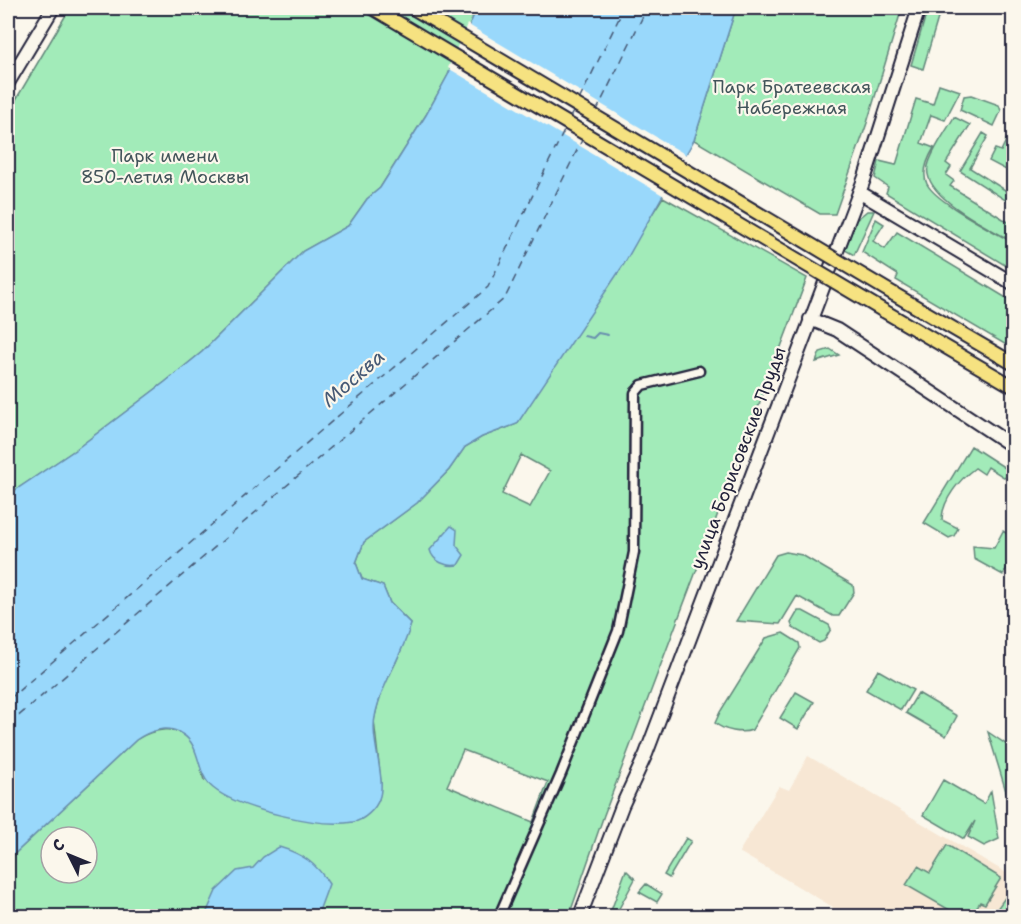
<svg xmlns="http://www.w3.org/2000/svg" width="1021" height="924" viewBox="0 0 1021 924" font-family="'Shantell Sans',sans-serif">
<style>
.built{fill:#f7e7d4}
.green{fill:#a2ebb9;stroke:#62867a;stroke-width:1.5;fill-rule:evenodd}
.water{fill:#99d8fb;stroke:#698fae;stroke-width:1.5}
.pier{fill:#fbf7ec}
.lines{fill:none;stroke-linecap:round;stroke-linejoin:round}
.stream{stroke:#698fae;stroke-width:2}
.ferry{stroke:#465975;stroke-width:1.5;stroke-dasharray:8 6;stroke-linecap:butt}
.street-casing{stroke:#22223b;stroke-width:13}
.secondary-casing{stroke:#22223b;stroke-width:16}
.primary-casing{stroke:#22223b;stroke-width:16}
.street{stroke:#fbf7ec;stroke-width:8}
.secondary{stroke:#fbf7ec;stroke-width:12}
.primary{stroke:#f6e281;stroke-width:12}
.primary-bridge-casing{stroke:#22223b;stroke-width:16;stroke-linecap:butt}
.primary-bridge{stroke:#f6e281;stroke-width:12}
.labels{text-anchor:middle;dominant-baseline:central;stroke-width:4.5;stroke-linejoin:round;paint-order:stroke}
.park-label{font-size:18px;fill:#42545a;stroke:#fbf7ec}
.street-label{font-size:18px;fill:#22223b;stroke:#fbf7ec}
.water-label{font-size:20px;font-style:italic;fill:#465975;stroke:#fbf7ec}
</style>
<rect width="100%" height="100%" fill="#fbf7ec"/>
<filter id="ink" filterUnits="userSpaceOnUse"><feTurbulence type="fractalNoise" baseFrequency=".0167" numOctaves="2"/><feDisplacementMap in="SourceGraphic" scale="12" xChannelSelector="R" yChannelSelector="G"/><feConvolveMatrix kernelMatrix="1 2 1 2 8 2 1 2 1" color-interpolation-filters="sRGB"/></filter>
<g filter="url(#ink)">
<path class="built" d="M808,756L1010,875L1004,884L1011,889L992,916H826L833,907L739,852L779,786L789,790Z"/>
<path class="green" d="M70,8H477L448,75L426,115L380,188L367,199L348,226L303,251L202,352L165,382L75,450L8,495V113Z
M736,8H902L867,123L835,214H820L694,140Z
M928,8H941L923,69L911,65Z
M939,84L960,91L945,120L931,115L921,143L934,148C928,158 921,172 927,184C937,203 994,231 1013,243V270L886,193L888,187L875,178L879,161L896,165L916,99L933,104Z
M971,95L999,105L1001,111L994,126L960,110L964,96Z
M954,117L970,125L946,163L951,167L946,175L954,181L950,186L1013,225V242C991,228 921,197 928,166C932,150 946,132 954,117Z
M1013,126V169L1010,167L1008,171L989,161L995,149L1001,151Z
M983,133L988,136L970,168L1013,195V205L960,171Z
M663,197L807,278L604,815L569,916H8V860L136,740C152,729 178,723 193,742C199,751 200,769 204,780L379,799L381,783L374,720L381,691L396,662L411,624L390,603L383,586L362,579L356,563L364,542L417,503L449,470L465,447L482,437L517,424ZM521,455L550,471L530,507L502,494ZM463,750L548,782L533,822L447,786ZM51,837H87V873H51Z
M867,211H874L854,255L845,250L856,220Z
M876,219L884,224L873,241L885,249L897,232L1013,302V349L896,280L898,275L862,252Z
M830,349L839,355L816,362L820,352Z
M971,446L1013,473V483L988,467L984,474L975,468C960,479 942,500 942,520L958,528L954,536L949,538L924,523Z
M1003,531L1014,538L1013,557L1003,575L974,559L973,546L994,548Z
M786,552L802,555L853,585L854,592L839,616H833L797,596L780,624L736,621L776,555Z
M798,611H803L829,625L831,629L824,641L819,643L793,628L791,623Z
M783,633L799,643L800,648L752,730C742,734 724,731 715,723L720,712L766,638Z
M878,670L913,690L901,710L866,690Z
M796,692L814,702L798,729L780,718Z
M918,693L957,716L946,736L906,713Z
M988,732L1013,749L1014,796L1011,808Z
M943,780L984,804L991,791L999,839L984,846L968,837L975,821L964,839L923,815Z
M686,838L691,841L669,878L664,875Z
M947,845L1001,878L985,904L980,902L972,916H960L906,885L918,866L930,873Z
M626,870L635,879L615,916H609Z
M646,884L662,894L657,902L639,892Z
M1011,889L1013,909L1009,916H992Z"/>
<path class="water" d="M477,8H736L694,140L624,264L517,424L482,437L465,447L449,470L417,503L364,542L356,563L362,579L383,586L390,603L411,624C402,657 381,684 375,717C370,740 387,779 379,799C376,809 363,821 353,822C319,828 239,809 213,788C195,773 202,746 182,734C167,724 149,731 136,740L8,860V495L75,450L165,382L202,352L303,251L348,226L367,199L380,188L426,115L448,75Z
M451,526L457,530L456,545L464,555L458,565C447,567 433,562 430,550Z
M279,847C303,854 316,863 329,884L319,911L314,916H205L216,891L237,871L253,868L263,857Z"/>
<path class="pier" d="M467,24L688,156L666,197L448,68Z"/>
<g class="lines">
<path class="stream" d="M584,336L593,338L598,333L608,335"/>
<path class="ferry" d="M579,100L624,8
M596,112L647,8
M569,119L574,110
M8,700L488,287L565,129
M8,725L505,298L583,138"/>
<g class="street-casing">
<path id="street" d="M499,916L561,774L618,631L634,552L635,393L642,385L699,371"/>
</g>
<g class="secondary-casing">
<path id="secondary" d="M8,83L53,8
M859,192L1014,284
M810,319L837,330L1014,447
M580,916L622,806L646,754L865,177L919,8"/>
</g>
<g class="primary-casing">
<path id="primary" d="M894,294L1014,364
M884,311L1014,387"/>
</g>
<use href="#street" class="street"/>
<use href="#secondary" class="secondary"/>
<use href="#primary" class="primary"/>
<g class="primary-bridge-casing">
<path id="primary-bridge" d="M373,8L884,311
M413,8L894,294"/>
</g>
<use href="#primary-bridge" class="primary-bridge"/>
</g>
</g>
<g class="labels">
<g class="park-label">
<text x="792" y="87">Парк Братеевская<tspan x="792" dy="21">Набережная</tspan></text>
<text x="165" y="156">Парк имени<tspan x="165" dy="21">850-летия Москвы</tspan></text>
</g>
<g class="street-label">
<text transform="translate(738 458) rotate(-69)">улица Борисовские Пруды</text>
</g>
<g class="water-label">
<text transform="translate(353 378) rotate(-41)">Москва</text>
</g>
</g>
<rect width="1021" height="924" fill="none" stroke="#fbf7ec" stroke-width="30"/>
<rect x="15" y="15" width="991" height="894" fill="none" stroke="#22223b" stroke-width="2" filter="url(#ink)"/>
<g transform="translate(69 855) rotate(313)"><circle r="28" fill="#fbf7ec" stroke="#a4a2a5" stroke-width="1.5"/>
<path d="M0-4.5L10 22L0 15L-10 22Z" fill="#22223b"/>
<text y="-9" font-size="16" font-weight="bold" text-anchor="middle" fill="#22223b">С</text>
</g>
</svg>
